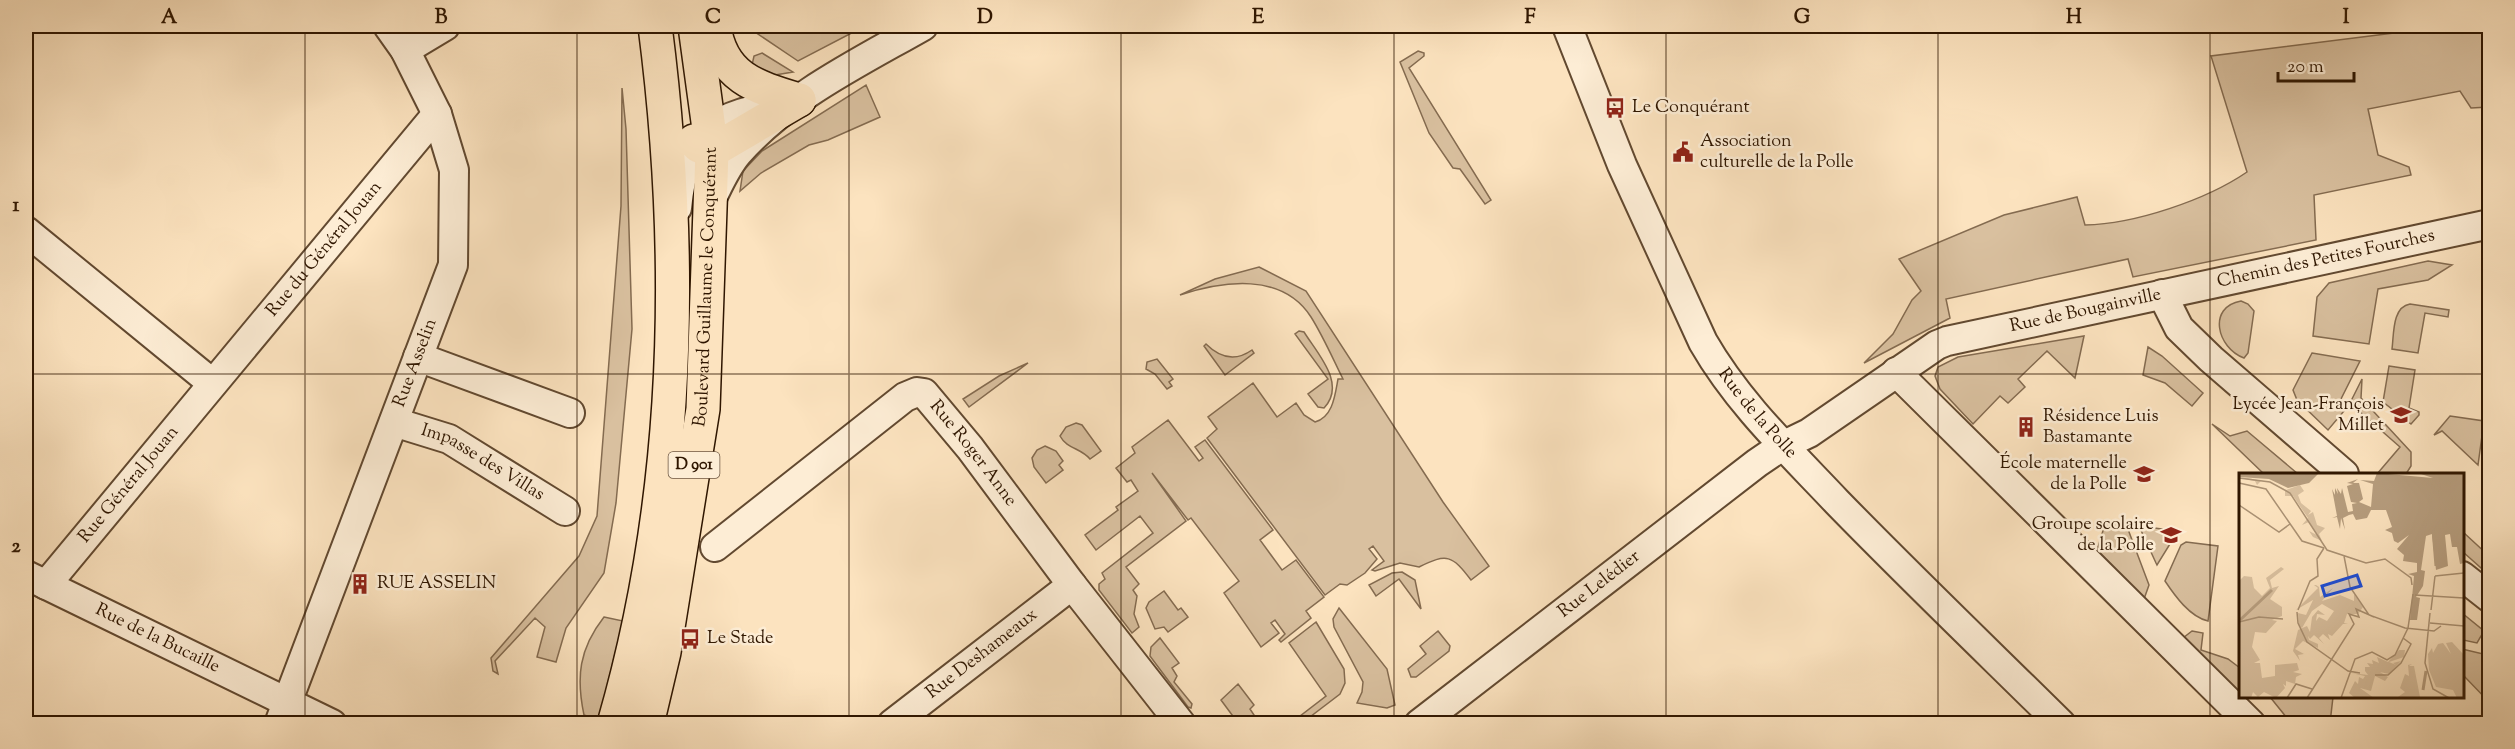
<svg xmlns="http://www.w3.org/2000/svg" width="2515" height="749" viewBox="0 0 2515 749" font-family="'Sorts Mill Goudy',serif">
<style>
.green{fill:#d9c09f;stroke:#846b50;stroke-width:1.5}
.lines{fill:none;stroke-linecap:round;stroke-linejoin:round}
.minor-casing{stroke:#624930;stroke-width:32}
.major-casing{stroke:#2f1600;stroke-width:36}
.minor{stroke:#fdedd5;stroke-width:28}
.major{stroke:#fce3bf;stroke-width:33}
.grid{fill:none;stroke:#2f1600;stroke-width:1.5;stroke-opacity:0.55}
.labels{text-anchor:middle;dominant-baseline:central;stroke-width:5;stroke-linejoin:round;paint-order:stroke}
.shield{fill:#fdedd5;stroke:#6d5640;stroke-width:1.5}
.shield-label{font-size:16px;font-weight:bold;fill:#2f1600}
.poi-label{font-size:18px;fill:#2f1600;stroke:#fdedd5;text-anchor:start}
.street-label{font-size:18px;fill:#2f1600;stroke:#fdedd5}
.inset-river{fill:none;stroke:#b69d7e;stroke-width:3}
.inset-road{fill:none;stroke:#aa9173;stroke-width:1.5}
.view{fill:#1d4ed8;fill-opacity:0.15;stroke:#1d4ed8;stroke-width:3}
.inset-edge{fill:none;stroke:#2f1600;stroke-width:3}
.neatline{fill:none;stroke:#2f1600;stroke-width:2}
.grid-label{font-size:20px;text-anchor:middle;font-weight:bold;fill:#2f1600}
</style>
<rect width="100%" height="100%" fill="#fce3bf"/>
<filter id="stains"><feTurbulence type="fractalNoise" baseFrequency=".00333" numOctaves="4"/><feColorMatrix values="0 0 0 0 .2 0 0 0 0 .09 0 0 0 0 .02 0 0 0 .5 -.17"/></filter>
<radialGradient id="worn" r=".72"><stop offset=".6" stop-color="#630" stop-opacity="0"/><stop offset="1" stop-color="#630" stop-opacity=".3"/></radialGradient>
<path class="green" d="M746,26H865L798,61Z
M2450,26H2489V107L2471,108L2460,91L2368,109L2378,155L2409,167L2411,175L2314,195L2316,240L2133,277L2128,259L1946,299L1950,318L1864,363L1893,334L1912,300L1921,291L1899,259L2004,215L2077,197L2085,225C2135,224 2206,200 2247,172L2211,56Z
M1418,51L1424,53V56L1409,68L1491,200L1485,204L1460,169L1453,168L1429,133L1400,62Z
M762,53L793,72L775,75L752,65L754,56Z
M866,85L880,117L828,140L809,145L761,173L740,191L743,171L762,151Z
M622,88L626,129L632,329L616,503L604,573L566,628L556,662L537,657L545,627L535,618L495,661L498,674L493,671L491,658L579,556L597,516L621,206Z
M2428,261L2452,265L2428,280L2378,289L2369,344L2313,336L2317,297L2329,283Z
M1259,267L1306,291L1443,502L1489,566L1471,580C1452,555 1447,553 1419,567L1400,563L1375,571L1372,570L1384,561L1373,546L1369,549L1377,559L1365,573L1347,585L1340,584L1325,595L1207,438L1217,429L1208,417L1253,383L1277,417L1296,403L1304,415L1315,422C1333,417 1335,395 1338,379H1343C1333,359 1323,336 1311,317C1282,272 1223,281 1180,295L1215,279Z
M2241,301L2248,304L2254,311L2248,353L2244,358C2217,348 2207,307 2241,301Z
M2410,304L2449,310L2448,317L2425,313L2418,353L2392,349C2394,334 2392,307 2410,304Z
M1299,331L1304,332C1317,353 1347,384 1324,408L1318,407L1308,394L1328,379L1295,334Z
M2084,336L2075,378L2047,351L2018,379L2025,387L2008,403L2000,396L1973,424L1940,389L1935,376L1938,367L1958,357Z
M1206,344C1220,358 1235,362 1252,350L1254,353L1225,375L1204,346Z
M2148,347L2162,356L2203,393L2192,406L2165,383L2143,375Z
M2312,353L2360,361L2339,403L2344,411L2328,430L2297,400L2293,390Z
M1157,359L1173,379L1169,382L1172,386L1167,389L1155,374L1146,369L1147,362Z
M1028,363L969,407L963,399L999,376Z
M2389,366L2415,370L2409,408L2419,412V415L2411,424L2383,402Z
M2362,379L2361,398L2411,452V466L2406,474H2377L2400,447L2350,403Z
M2450,416L2484,421L2478,465L2442,431L2434,435Z
M1168,420L1199,461L1203,458L1195,447L1205,440L1273,530L1260,540L1282,570L1296,560L1324,597L1306,611L1311,618L1281,642L1279,640L1285,634L1275,620L1271,623L1279,633L1261,647L1224,593L1239,581L1191,518L1188,520L1152,473L1186,521L1126,567L1139,584L1133,590L1137,596L1134,614L1139,627L1132,633L1099,590V584L1105,579L1102,573L1153,533L1140,516L1096,550L1085,535L1118,510L1116,507L1138,491L1131,480L1127,482L1116,468L1135,453L1132,447Z
M1076,423L1082,425L1101,451L1090,459C1081,448 1067,449 1060,436L1066,427Z
M2212,424L2230,436L2247,431L2298,474H2264Z
M1045,446L1056,451L1063,461L1059,465L1063,470L1046,483L1034,467L1032,458L1037,450Z
M2106,521L2126,524L2149,585L2144,599L2097,550Z
M2139,526L2178,531L2157,565L2156,563Z
M2463,532L2489,556V575L2463,552Z
M2186,542L2218,546L2208,621C2190,617 2175,596 2165,581L2181,545Z
M1402,572L1415,580L1421,609L1399,579L1376,596L1369,585L1392,573Z
M1164,591L1178,610L1181,608L1188,617L1168,632L1164,627L1155,629L1146,608L1149,602Z
M1339,608L1387,669L1395,705L1387,708L1357,703L1362,692L1363,682L1334,627L1333,619Z
M2462,613L2484,631L2477,643L2463,640Z
M604,617L623,621L599,720L584,715C576,677 579,649 604,617Z
M1316,622L1344,669L1345,683L1340,694L1302,723H1291L1326,696L1289,643Z
M1438,631L1450,646L1449,651L1416,677H1411L1408,669L1426,654L1420,646Z
M2192,631L2203,633L2201,650L2228,659L2240,668V696L2183,638Z
M1160,638L1179,663L1172,668L1177,676L1174,682L1192,704L1191,708L1188,707L1150,656L1151,647Z
M2462,649L2483,654L2489,649V702L2463,675Z
M1238,684L1254,705L1250,709L1254,715L1238,723L1221,700Z
M2270,697H2333L2330,723H2291Z"/>
<g class="lines">
<g class="minor-casing">
<g id="minor">
<path id="s1" d="M1567,26L1622,165L1703,342C1738,403 1789,451 1837,502C1910,577 1986,650 2061,724"/>
<path d="M405,50L445,26"/>
<path d="M711,200C719,184 726,167 738,153C787,97 860,62 923,26"/>
<path d="M677,208C685,126 716,117 788,102"/>
<path d="M26,231L212,383"/>
<path d="M2162,294L2179,328L2211,359L2344,474"/>
<path d="M418,357L570,413"/>
<path d="M1896,372L2251,724"/>
<path id="s2" d="M394,422L449,439L565,511"/>
<path id="s3" d="M715,547L905,397L917,392L924,393L970,448L1072,585L1181,724"/>
<path id="s4" d="M26,575L332,724"/>
<path d="M2462,576L2490,598"/>
<path id="s5" d="M46,585L437,114"/>
<path id="s6" d="M279,724L453,265L454,170L437,114L405,50L388,26"/>
<path id="s7" d="M892,724L1072,585"/>
<path id="s8" d="M1419,724L1757,463L1782,446L1809,433L1937,345L1947,341L2490,224"/>
</g>
</g>
<g class="major-casing">
<g id="major">
<path d="M714,26C721,77 755,87 799,100"/>
<path d="M694,141L699,146L712,151L799,100"/>
<path d="M614,724C680,496 685,259 655,26"/>
<path id="s9" d="M647,724L664,652L703,409L712,151L695,26"/>
</g>
</g>
<use href="#minor" class="minor"/>
<use href="#major" class="major"/>
</g>
<path class="grid" d="M305,26V724M577,26V724M849,26V724M1121,26V724M1394,26V724M1666,26V724M1938,26V724M2210,26V724M26,374H2490"/>
<defs>
<g id="bus-bare" transform="scale(1.62)"><path d="M-5-6H5V4H4V6H2V4H-2V6H-4V4H-5ZM-3.5-4V0h7V-4ZM-3.5 1.2v1.5H-2V1.2ZM2 1.2v1.5H3.5V1.2Z" fill="#8f2418" stroke="#fdedd5" stroke-width="2.5" paint-order="stroke"/></g>
<g id="civic-bare" transform="scale(1.62)"><path d="M-.6-6.5H3V-4.5H.6V-3L4-1V1h2V6H-6V1h2V-1L-.6-3ZM-1.2 2.5V6h2.4V2.5Z" fill="#8f2418" stroke="#fdedd5" stroke-width="2.5" paint-order="stroke"/></g>
<g id="school-bare" transform="scale(1.62)"><path d="M0-5L7-2L0 1L-7-2ZM-4 1L0 2.5L4 1V4Q0 6-4 4Z" fill="#8f2418" stroke="#fdedd5" stroke-width="2.5" paint-order="stroke"/></g>
<g id="building-bare" transform="scale(1.62)"><path d="M-4-6H4V6H1V3H-1V6H-4ZM-2.5-4.3h1.7v1.8h-1.7ZM.8-4.3h1.7v1.8H.8ZM-2.5-1h1.7V.8h-1.7ZM.8-1h1.7V.8H.8Z" fill="#8f2418" stroke="#fdedd5" stroke-width="2.5" paint-order="stroke"/></g>
</defs>
<g fill-rule="evenodd">
<use href="#bus-bare" x="1615" y="108"/>
<use href="#civic-bare" x="1683" y="152"/>
<use href="#school-bare" x="2401" y="415"/>
<use href="#building-bare" x="2026" y="427"/>
<use href="#school-bare" x="2144" y="474"/>
<use href="#school-bare" x="2171" y="535"/>
<use href="#building-bare" x="360" y="584"/>
<use href="#bus-bare" x="690" y="639"/>
</g>
<g class="labels">
<rect class="shield" x="668.5" y="452" width="51" height="26" rx="4.5"/>
<g class="shield-label">
<text x="694" y="465">D 901</text>
</g>
<g class="poi-label">
<text x="1632" y="108">Le Conquérant</text>
<text x="1700" y="142">Association<tspan x="1700" dy="21">culturelle de la Polle</tspan></text>
<text x="2384" y="405" text-anchor="end">Lycée Jean-François<tspan x="2384" dy="21">Millet</tspan></text>
<text x="2043" y="417">Résidence Luis<tspan x="2043" dy="21">Bastamante</tspan></text>
<text x="2127" y="464" text-anchor="end">École maternelle<tspan x="2127" dy="21">de la Polle</tspan></text>
<text x="2154" y="525" text-anchor="end">Groupe scolaire<tspan x="2154" dy="21">de la Polle</tspan></text>
<text x="377" y="584">RUE ASSELIN</text>
<text x="707" y="639">Le Stade</text>
</g>
<g class="street-label">
<text stroke="none"><textPath href="#s5" startOffset="436">Rue du Général Jouan</textPath></text>
<text stroke="none"><textPath href="#s8" startOffset="1041">Chemin des Petites Fourches</textPath></text>
<text stroke="none"><textPath href="#s9" startOffset="442">Boulevard Guillaume le Conquérant</textPath></text>
<text stroke="none"><textPath href="#s8" startOffset="795">Rue de Bougainville</textPath></text>
<text stroke="none"><textPath href="#s6" startOffset="386">Rue Asselin</textPath></text>
<text stroke="none"><textPath href="#s1" startOffset="434">Rue de la Polle</textPath></text>
<text stroke="none"><textPath href="#s3" startOffset="340">Rue Roger Anne</textPath></text>
<text stroke="none"><textPath href="#s2" startOffset="98">Impasse des Villas</textPath></text>
<text stroke="none"><textPath href="#s5" startOffset="130">Rue Général Jouan</textPath></text>
<text stroke="none"><textPath href="#s8" startOffset="228">Rue Lelédier</textPath></text>
<text stroke="none"><textPath href="#s4" startOffset="146">Rue de la Bucaille</textPath></text>
<text stroke="none"><textPath href="#s7" startOffset="114">Rue Deshameaux</textPath></text>
</g>
</g>
<g transform="translate(2239 473)">
<rect width="225" height="225" fill="#fce3bf"/>
<path d="M0,5H8L30,9L36,11L47,17L61,12L65,18L59,22L62,30L72,38L69,42L74,39L78,52L86,55L80,61L83,68L74,64L70,58L78,62L70,49L63,52L69,45L54,23H46V17L32,9L22,8L18,12L16,8ZM42,94L45,96L31,107L33,115L40,113L31,126L43,134V143L33,147L38,148L27,160L16,159L13,174L21,187L15,190H21L23,205L36,203V192L58,190L60,197L54,199L63,201L57,204L56,211L47,208V213L44,211L46,215L37,225L25,219L19,224L14,219L12,225H0V108L5,103L13,104L15,115L23,123L31,115L27,105ZM75,112H77L80,114L81,124L94,115L83,128L101,122L115,128V121L124,134L119,141H108L105,150L109,151H104L93,163L89,161L91,167L84,161L80,165L85,171L75,162L71,166L69,163L70,167L79,171V175L64,168L56,176L65,181L59,182L61,188L54,178L59,157L68,153L71,159L73,144L79,137L86,142L78,141L77,148L80,144L88,148L95,138L83,131L73,138L63,155L60,153L59,140L67,142L74,127L57,137L79,115ZM213,169L225,182V225H218L214,217L197,214L190,197L189,181L193,175L194,180L199,171L204,170L212,181L207,170ZM160,177H166L165,184L150,189L157,192L154,190L162,188L150,201L141,199L149,204L146,208L136,203L132,218L121,215L135,225H116L110,220L116,208L119,211L120,204L124,206L126,203L112,200L129,202L126,198V194H131L128,190L134,191L133,187L140,190L138,184L149,189ZM173,191L170,193H175L181,224H159L166,219L161,215L166,201L170,203L169,192Z" fill="#d9c09f"/>
<path d="M0,0H80L70,10L49,15L30,6L0,4ZM138,0L194,5L179,0H225V90L221,91L218,74H213L211,61L206,62L209,93L197,97L193,61L187,63L182,97L186,98L184,113L177,124L181,125L178,147H171L175,103L169,101L178,99V90L164,88L165,82L158,76L170,62L159,70L155,68L153,60L146,57L153,54L147,37H132L128,45L117,47L114,41L110,42L104,45L106,57L102,45L101,56L98,44L93,45L98,43L93,16L96,22V15L99,21L98,15L102,21L103,15L109,39L114,38L113,31L118,30L112,29L108,13L114,11L108,10L119,6L114,10H120L124,26L120,29L132,34L134,11L121,7L135,8Z" fill="#b69d7e"/>
<path class="inset-river" d="M214,0L213,18L223,54L218,70M198,1L207,59M178,88L197,0M197,93L194,56L213,20L217,0M1,147L33,117M184,217L187,198"/>
<path class="inset-road" d="M0,5L31,9L51,20L88,77L127,90L146,86L172,105L173,112M0,10L27,16L63,68L85,75M0,32L40,59L51,51M105,83L111,114L130,142L166,155L195,158L202,153M196,103L225,100M176,122L225,125M59,137L71,108L79,103L78,86L85,75M192,137L196,103M58,139L59,150L68,169L109,198L121,200M191,140L186,190L194,216L210,225M0,149L20,144L44,146M191,150L225,153M136,202H149L162,190L172,171L164,165M48,225L57,211L73,216M68,225L115,151L110,141L120,144L117,136L135,144M102,225L116,186L133,179L148,187L156,182L169,155L174,121"/>
<path class="view" d="M118,102L122,113L86,123L83,113Z"/>
<rect width="225" height="225" class="inset-edge"/>
</g>
<rect width="2515" height="749" fill="none" stroke="#fce3bf" stroke-width="66"/>
<path d="M2278 72v9h76v-9" fill="none" stroke="#2f1600" stroke-width="3"/>
<text x="2287" y="72" font-size="18" fill="#2f1600" stroke="#fdedd5" stroke-width="4.5" paint-order="stroke">20 m</text>
<rect x="33" y="33" width="2449" height="683" class="neatline"/>
<g class="grid-label">
<text x="169" y="23">A</text>
<text x="441" y="23">B</text>
<text x="713" y="23">C</text>
<text x="985" y="23">D</text>
<text x="1258" y="23">E</text>
<text x="1530" y="23">F</text>
<text x="1802" y="23">G</text>
<text x="2074" y="23">H</text>
<text x="2346" y="23">I</text>
<text x="16" y="211">1</text>
<text x="16" y="552">2</text>
</g>
<rect width="100%" height="100%" filter="url(#stains)"/>
<rect width="100%" height="100%" fill="url(#worn)"/>
</svg>
